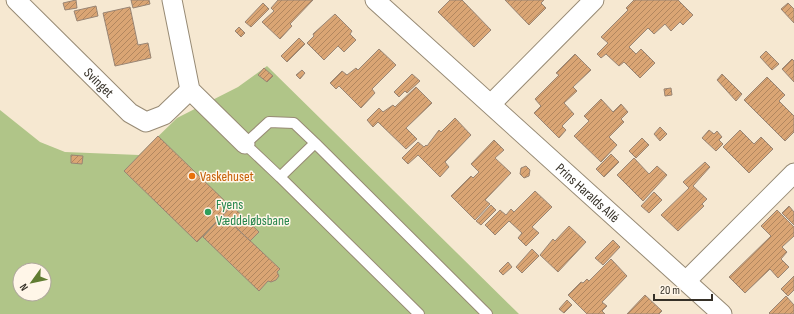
<svg xmlns="http://www.w3.org/2000/svg" width="794" height="314" viewBox="0 0 794 314" font-family="'Sofia Sans Condensed',sans-serif">
<style>
.green{fill:#b0c588;fill-rule:evenodd}
.building{fill:url(#building-hatch);stroke:#998574}
.lines{fill:none;stroke-linecap:round;stroke-linejoin:round}
.service-casing{stroke:#978a74;stroke-width:12}
.minor-casing{stroke:#978a74;stroke-width:21}
.service{stroke:#fff;stroke-width:10}
.minor{stroke:#fff;stroke-width:19}
.food-dot{fill:#e8710a;stroke:#fff6e8;stroke-width:1.5}
.leisure-dot{fill:#2e9e5b;stroke:#fff6e8;stroke-width:1.5}
.labels{text-anchor:middle;dominant-baseline:central;stroke-width:3;stroke-linejoin:round;paint-order:stroke}
.street-label{font-size:14px;fill:#353027;stroke:#fff6e8}
.food-label{font-size:14px;fill:#c56008;stroke:#fff6e8;text-anchor:start}
.leisure-label{font-size:14px;fill:#27864d;stroke:#fff6e8;text-anchor:start}
</style>
<defs>
<pattern id="building-hatch" width="6" height="6" patternUnits="userSpaceOnUse"><rect width="6" height="6" fill="#daa574"/><path d="M-1 1l2-2M0 6l6-6M5 7l2-2" fill="none" stroke="#b2875f"/></pattern>
</defs>
<rect width="100%" height="100%" fill="#f6e8d1"/>
<path class="green" d="M267,66L519,314H0V110L40,142L65,152L139,155L177,118L238,87ZM20,270H44V294H20Z"/>
<path class="building" d="M76,0L77,8L65,10L63,3Z
M131,0H149L150,4L133,8Z
M278,0H313L290,24L292,26L280,39L262,22L274,11L271,8Z
M450,0H462L491,30L474,47L438,12Z
M505,0H544L541,3L546,8L529,25Z
M634,0H678L693,15L683,25L680,22L671,31L665,24L654,34L648,28L629,47L636,54L641,49L655,63L640,78L624,62L619,66L606,54L601,58L597,54L608,43L601,37L628,10L626,8Z
M263,3L269,9L251,27L245,22Z
M788,3L794,9V23L781,9Z
M96,6L98,16L77,21L74,11Z
M130,7L138,45L148,43L151,58L115,66L103,13Z
M335,14L352,31L350,34L356,40L344,52L338,46L324,60L307,43L314,36L313,34Z
M239,27L245,33L241,37L235,31Z
M299,38L305,44L287,62L281,56Z
M379,49L396,65L372,89L375,93L361,108L339,86L336,89L330,83L342,71L347,75L356,68L358,70Z
M766,51L779,64L772,70L760,57Z
M575,54L591,70L573,87L577,91L564,103L574,114L562,126L566,130L559,138L534,113L541,106L535,99L559,75L556,73Z
M792,59L794,61V82L782,69Z
M264,68L273,76L267,82L258,75Z
M302,70L305,73L300,79L296,75Z
M412,74L420,81L407,93L405,91L399,97L394,92Z
M722,74L742,94L736,101L717,80Z
M767,77L785,95L779,101L794,116V132L785,141L744,100Z
M416,87L432,103L406,128L417,139L406,149L378,122L373,127L367,120L379,108L383,112L393,105L395,107Z
M671,88L672,95L665,96L664,89Z
M601,99L613,112L621,104L628,112L621,119L624,122L609,137L617,145L601,162L574,136L589,121L584,116Z
M455,118L471,135L445,162L449,167L440,177L418,155L408,164L402,158L418,142L424,147L426,145L427,146L439,130L441,132Z
M660,127L667,134L660,141L654,134Z
M709,130L714,134L717,131L722,137L719,140L723,144L716,151L702,138Z
M740,130L754,144L761,137L773,149L749,173L723,147Z
M158,136L231,207L197,242L124,171Z
M642,138L649,145L636,158L629,151Z
M494,140L504,150L495,158L511,173L485,200L490,204L475,220L451,196L471,176L473,178L479,172L471,164Z
M611,154L619,162L604,177L596,169Z
M71,155L83,156L82,164L71,163Z
M634,158L649,174L657,166L667,175L643,201L617,175Z
M705,162L710,167L693,186L707,199L702,204L704,206L678,231L661,215L689,188L683,182Z
M526,166L530,170L529,176L524,178L520,174L521,168Z
M535,191L552,207L532,227L539,233L526,246L518,238L522,233L509,221L495,235L485,225L500,210L506,215L511,209L514,212Z
M654,192L662,200L649,213L641,206Z
M491,205L496,210L481,225L476,221Z
M232,206L259,232L250,241L223,215Z
M789,206L794,212V225L782,213Z
M777,210L794,227V236L782,247L787,252L781,259L789,267L778,278L770,269L745,293L729,277L771,236L761,226Z
M223,215L280,269L277,272L279,276L276,280L271,282L268,281L259,291L203,237Z
M569,226L586,242L558,272L540,255L553,239L555,241Z
M613,240L620,247L603,265L595,258Z
M532,249L539,256L522,273L516,267Z
M611,259L627,276L602,302L607,306L602,311L605,314H587L568,295L581,282L583,283L587,279L589,281Z
M508,262L512,267L503,275L499,271Z
M794,276V290L788,296L781,289Z
M645,295L662,311L659,314H627Z
M786,296L794,305V314H770L769,313Z
M567,300L572,305L564,313L559,309Z"/>
<g class="lines">
<g class="service-casing">
<path id="service" d="M269,122L294,123L315,143L280,177L245,144Z
M315,143L487,314
M280,177L419,314"/>
</g>
<g class="minor-casing">
<g id="minor">
<path id="s1" d="M16,0L130,113L146,122L164,115L190,90"/>
<path d="M172,0L190,90L245,144"/>
<path id="s2" d="M375,0L722,314"/>
<path d="M491,104L594,0"/>
<path d="M686,281L794,173"/>
</g>
</g>
<use href="#service" class="service"/>
<use href="#minor" class="minor"/>
</g>
<circle class="food-dot" cx="192" cy="176" r="4"/>
<circle class="leisure-dot" cx="208" cy="212" r="4"/>
<g class="labels">
<g class="street-label">
<text stroke="none"><textPath href="#s1" startOffset="117">Svinget</textPath></text>
<text stroke="none"><textPath href="#s2" startOffset="287">Prins Haralds Allé</textPath></text>
</g>
<g class="food-label">
<text x="200" y="176">Vaskehuset</text>
</g>
<g class="leisure-label">
<text x="216" y="204">Fyens<tspan x="216" dy="16">Væddeløbsbane</tspan></text>
</g>
</g>
<g transform="translate(32 282) rotate(237)"><circle r="19" fill="#fff6e8" stroke="#aea79b"/>
<path d="M0-3L7 15L0 10L-7 15Z" fill="#617d32"/>
<text y="-6" font-size="11" font-weight="bold" text-anchor="middle" fill="#353027">N</text>
</g>
<path d="M654 294v6h58v-6" fill="none" stroke="#353027" stroke-width="2"/>
<text x="660" y="294" font-size="12" fill="#353027" stroke="#fff6e8" stroke-width="3" paint-order="stroke">20 m</text>
</svg>
